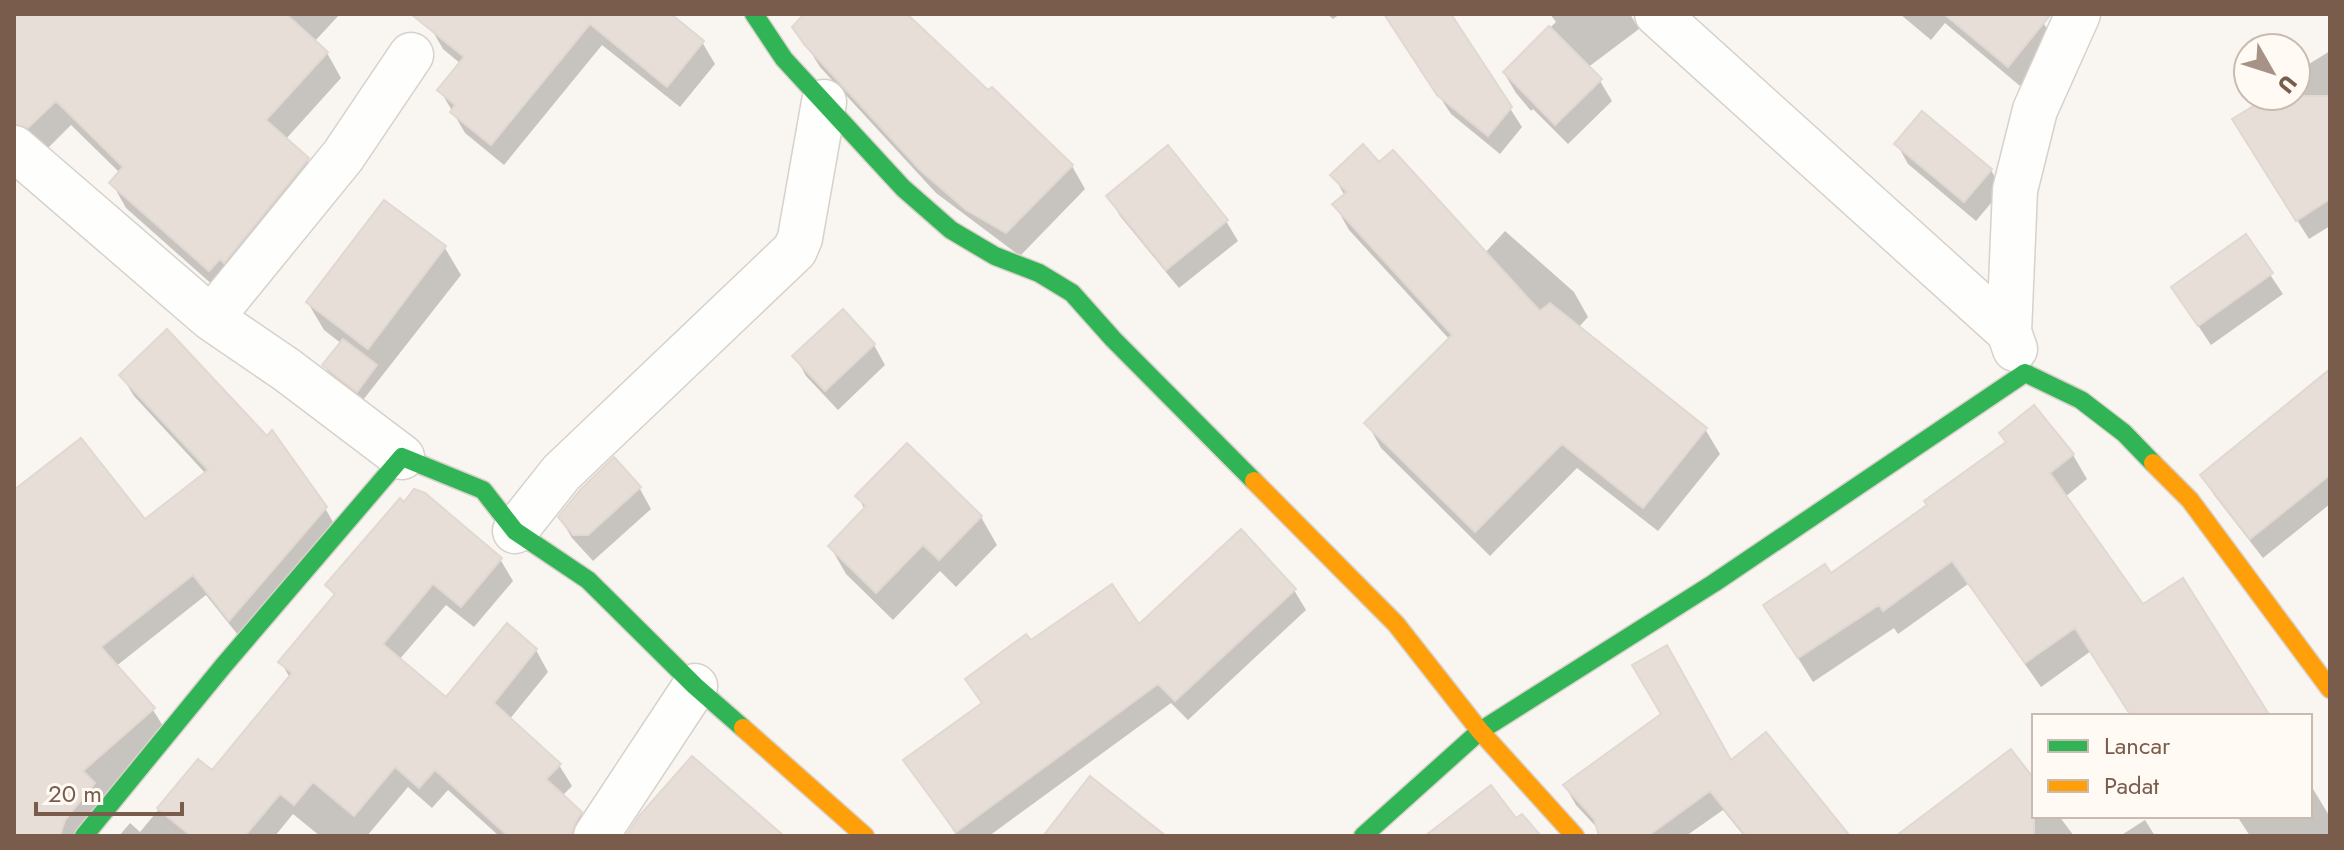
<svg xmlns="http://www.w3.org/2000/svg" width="2344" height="850" viewBox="0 0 2344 850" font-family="Jost,sans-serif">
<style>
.shadow{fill:#0003}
.building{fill:#e6ded7;stroke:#e2d8d2;stroke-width:2}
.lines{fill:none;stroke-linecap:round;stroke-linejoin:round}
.street-casing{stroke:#d7d1cb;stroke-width:47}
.fast-casing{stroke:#d9d2cb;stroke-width:21}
.slow-casing{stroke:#d9d2cb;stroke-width:21}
.street{stroke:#fefefd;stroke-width:44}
.fast{stroke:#30b455;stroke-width:18}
.slow{stroke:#ff9f0a;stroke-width:18}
</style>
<rect width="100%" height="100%" fill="#f9f5f0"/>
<path class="shadow" d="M14,14H340L314,42L327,53L341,78L285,140L307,160L322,185L224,295L126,208L112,183L120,173L71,125L46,150L15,118Z
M412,14H671L702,42L715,64L680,107L602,45L504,165L465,133L440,90L461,64L443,49L432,30Z
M806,14H903L1072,166L1085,189L1020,256L936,193L820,67L795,27Z
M1327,14H1340L1333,19Z
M1385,14H1449L1522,127L1500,154L1451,114Z
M1550,14H1630L1639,29L1587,68L1600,81L1612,101L1568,144L1533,109L1531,111L1516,93L1504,73L1556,22Z
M1900,14H2034L2044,24L2056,44L2020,86L1945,23L1931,40Z
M2330,51V226L2309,239L2246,139L2274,96H2296V72Z
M1897,144L1991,170L2002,190L1976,221L1908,164Z
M1378,164L1485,253L1505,231L1574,292L1588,317L1578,328L1705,429L1720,454L1658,531L1577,468L1490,556L1381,448L1367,423L1450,340L1349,230L1335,205L1345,196L1333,175Z
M1108,196L1226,221L1238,241L1179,288L1120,216Z
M2245,237L2283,294L2211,345L2173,288Z
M445,248L461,275L363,400L330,376L325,366L342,344L324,330L308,303Z
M843,311L874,345L885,365L838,410L806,376L795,356Z
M121,375L325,508L337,529L242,640L206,595L115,667L153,710L166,731L81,836H14V493L145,522L206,474L134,396Z
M2330,389V504L2263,558L2214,495L2203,475Z
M907,445L981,517L997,545L956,587L940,571L893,620L846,574L830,546L865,510L858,497Z
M2073,455L2087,479L2065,497L2152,620L2258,696L2270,716H2132L2091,651L2041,687L1968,584L1898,634L1894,628L1813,682L1765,606L1831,576Z
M614,460L640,489L651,509L593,561L572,538L560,518Z
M500,559L513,581L474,627L446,605L399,660L447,700L536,650L548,672L509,720L559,765L572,786L562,796L581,813L592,836H499L448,790L432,808L408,787L367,836H320L293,814L275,836H119L130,823L140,832L198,762L212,773L290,678L281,662L335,597L328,585Z
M1294,590L1306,610L1188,720L1171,703L989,836H957L906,760L983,705L967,679L1030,643L1139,627Z
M1731,763L1848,836H1744L1723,810L1686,836H1601V832L1576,805L1565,786Z
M2034,783V816H2059L2074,836H1900Z
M2310,784L2330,817V836H2250L2237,816H2310Z
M2145,820L2155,836H2120Z"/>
<path class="building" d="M14,14H286L328,52L266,120L309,158L224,263L220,259L209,271L109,183L123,167L56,101L28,128L14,124Z
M411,14H671L704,41L667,87L590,24L491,145L450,112L455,105L437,90L464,57Z
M804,14H907L988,90L992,87L1073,165L1006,233L966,210L920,170L804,44L792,27Z
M1384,14H1451L1512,107L1488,136L1437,95Z
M1944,14H2051L2008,67Z
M1549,26L1602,79L1555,125L1503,72Z
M2270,96H2330V199L2296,221L2232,119Z
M1922,111L1992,169L1964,202L1894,144Z
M1363,144L1379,162L1393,150L1540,311L1550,303L1707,428L1643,508L1562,444L1475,532L1364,423L1452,335L1332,204L1347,192L1330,175Z
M1168,145L1228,220L1166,270L1106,196Z
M384,200L446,246L368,349L306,302Z
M2246,234L2273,273L2198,326L2171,287Z
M843,309L875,344L825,391L792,356Z
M167,329L267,436L272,430L327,507L229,621L193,575L101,647L155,708L83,771L95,783L65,820L60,836H14V490L81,438L145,519L208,470L119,375Z
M343,339L377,365L357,392L322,365Z
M2330,369V475L2250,539L2200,475Z
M2034,405L2074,454L2050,473L2143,604L2183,578L2270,716H2131L2075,628L2025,663L1952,561L1883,611L1879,605L1798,658L1763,605L1825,564L1831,573L1927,505L1924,501L2006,442L1999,433Z
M907,443L982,516L939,560L923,545L876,593L828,546L866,506L855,496Z
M614,457L641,487L588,535H573L558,517L580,490Z
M414,489L425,493L502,558L461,607L433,584L383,644L446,697L507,623L537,649L494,703L561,764L546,779L582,812L575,823L571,836H508L435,770L419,788L395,767L354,816L313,782L294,805L280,794L245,836H191L157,808L198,759L212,770L292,673L278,662L335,594L325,585L400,498L404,502Z
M1241,529L1296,589L1175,701L1158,684L956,832L903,760L982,703L965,679L1026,634L1031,640L1112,584L1139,624Z
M1667,645L1731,760L1766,732L1850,836H1746L1710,791L1648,836H1599L1594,819L1563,785L1661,714L1632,665Z
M2011,749L2034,779V836H1896Z
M692,756L784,836H626L639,816Z
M1090,776L1166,836H1043Z
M1491,785L1516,818L1522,814L1541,836H1425Z"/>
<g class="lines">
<g class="street-casing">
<path id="street" d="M1657,14L2009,332
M14,148L211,318L287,370L402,457
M211,318L343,156L411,55
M2015,349L2009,332L2015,190L2035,110L2078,14
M515,531L561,473L795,250L800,238L824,102
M596,836L695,686"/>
</g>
<g class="fast-casing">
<path id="fast" d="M754,14L784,59L903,188L951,230L995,256L1039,273L1072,293L1113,339L1254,481
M84,836L224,665L402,457L483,490L515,531L588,580L695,686L743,728
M1363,836L1480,731L1714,583L2025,373L2081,400L2124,433L2153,463"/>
</g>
<g class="slow-casing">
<path id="slow" d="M2153,463L2190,500L2330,689
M1254,481L1396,624L1480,731L1575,836
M743,728L865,836"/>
</g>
<use href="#street" class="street"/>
<use href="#fast" class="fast"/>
<use href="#slow" class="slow"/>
</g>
<rect width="2344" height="850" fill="none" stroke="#7a5c4d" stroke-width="32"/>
<rect x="2032" y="714" width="280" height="104" fill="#fffaf3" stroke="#cabbb1" stroke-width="2"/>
<rect x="2048" y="740" width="40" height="12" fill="#30b455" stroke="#cabbb1" stroke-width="2"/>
<text x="2104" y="754" font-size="24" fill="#7a5c4d">Lancar</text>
<rect x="2048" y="780" width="40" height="12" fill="#ff9f0a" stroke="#cabbb1" stroke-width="2"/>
<text x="2104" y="794" font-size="24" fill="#7a5c4d">Padat</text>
<g transform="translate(2272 72) rotate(129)"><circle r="38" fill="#fffaf3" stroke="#cabbb1" stroke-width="2"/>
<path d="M0-6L14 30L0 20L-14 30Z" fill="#a69286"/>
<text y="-12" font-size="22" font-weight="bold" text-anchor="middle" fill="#7a5c4d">U</text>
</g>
<path d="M36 802v12h146v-12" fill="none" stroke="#7a5c4d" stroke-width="4"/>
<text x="48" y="802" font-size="24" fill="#7a5c4d" stroke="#fffaf3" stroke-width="6" paint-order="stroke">20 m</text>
</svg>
